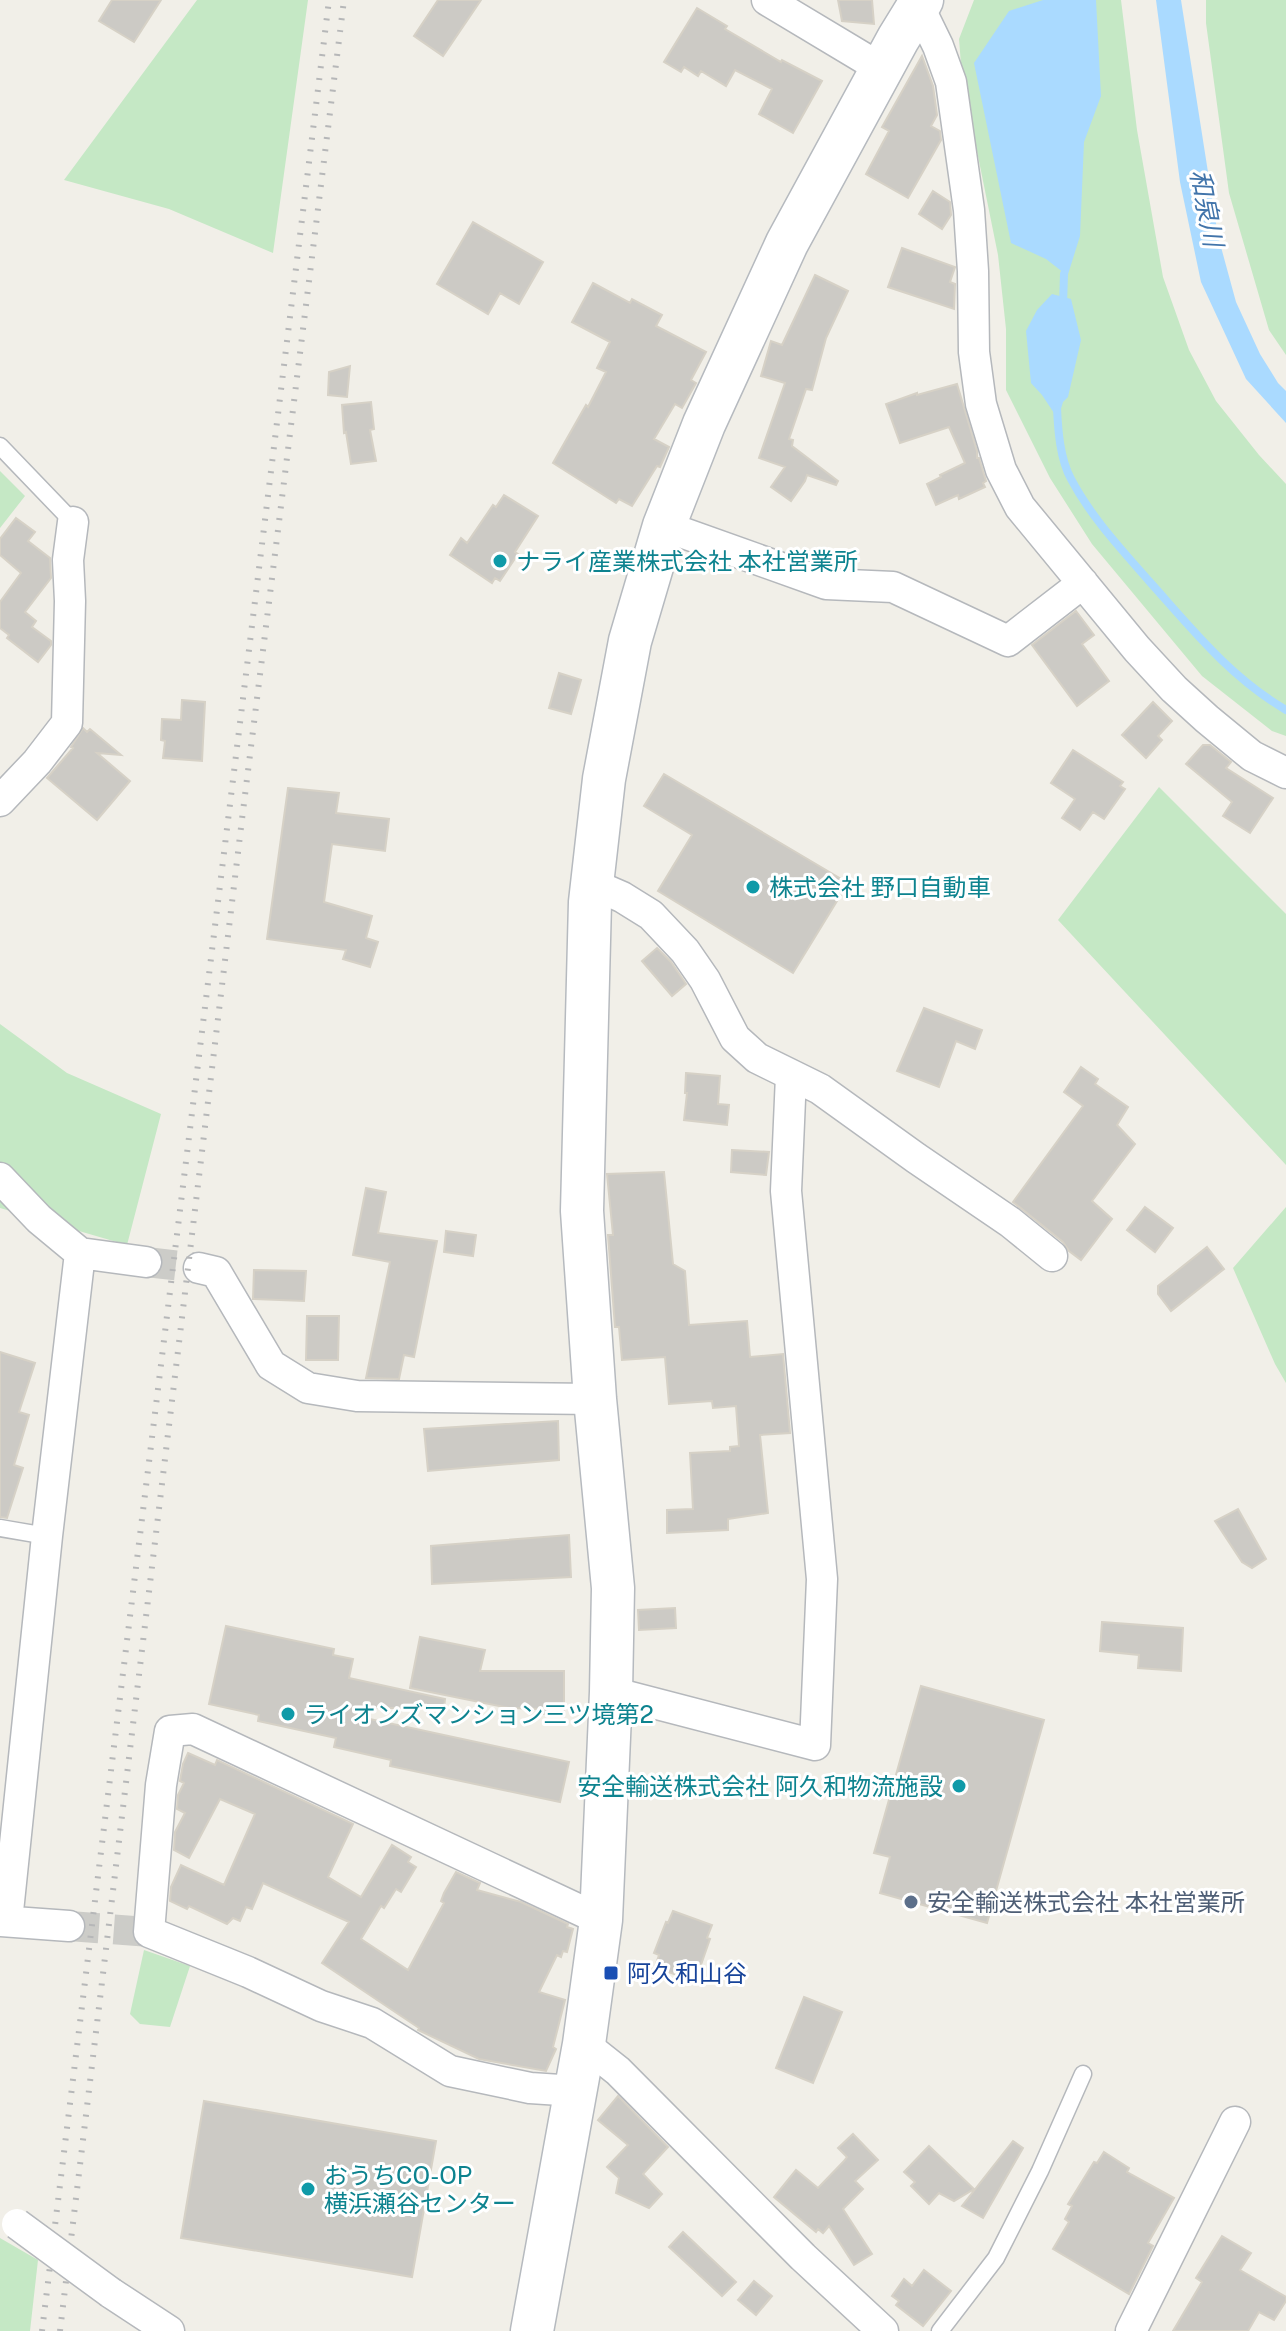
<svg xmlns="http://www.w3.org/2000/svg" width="1286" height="2331" viewBox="0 0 1286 2331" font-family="'Public Sans','Noto Sans JP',sans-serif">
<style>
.green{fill:#c5e8c5}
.water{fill:#aadaff}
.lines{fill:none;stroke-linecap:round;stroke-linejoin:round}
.stream{stroke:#aadaff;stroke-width:8}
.building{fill:#cccac5;stroke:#d6d1c6;stroke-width:2}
.street-tunnel{stroke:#ccccc8;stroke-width:30;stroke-dasharray:30 15;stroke-linecap:butt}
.lane-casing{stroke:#b5b8bc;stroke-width:19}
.street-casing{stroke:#b5b8bc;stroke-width:33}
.secondary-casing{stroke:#b6babf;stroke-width:45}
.lane{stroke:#fff;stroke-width:16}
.street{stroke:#fff;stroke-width:30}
.secondary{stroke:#fff;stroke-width:42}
.rail{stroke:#b6b7b8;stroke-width:6;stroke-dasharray:2 10;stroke-linecap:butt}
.street-bridge-casing{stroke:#b5b8bc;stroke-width:33;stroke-linecap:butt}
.street-bridge{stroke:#fff;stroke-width:30}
.culture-dot{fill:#0f9aa8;stroke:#fff;stroke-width:3}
.service-dot{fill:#5c6f8a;stroke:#fff;stroke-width:3}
.transit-dot{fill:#1a4fb4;stroke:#fff;stroke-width:3}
.labels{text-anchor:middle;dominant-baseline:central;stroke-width:6;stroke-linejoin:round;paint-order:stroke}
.culture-label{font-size:24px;fill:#0d838f;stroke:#fff;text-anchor:start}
.service-label{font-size:24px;fill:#4e5e75;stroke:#fff;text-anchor:start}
.transit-label{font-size:24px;fill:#164399;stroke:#fff;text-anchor:start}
.water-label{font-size:26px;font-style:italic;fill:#4174aa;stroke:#fff}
</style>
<rect width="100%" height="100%" fill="#f1efe8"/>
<path class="green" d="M197,0H308L273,253L169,209L64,180Z
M974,0H1121L1137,130L1163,277L1189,350L1216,401L1259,455L1286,484V736L1272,731L1202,676L1092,544L1050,478L1006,390V329L998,255L962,77L959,39Z
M1206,0H1286V355L1269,330L1229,193L1206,23Z
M0,471L25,496L0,528Z
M1159,787L1286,914V1165L1058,920Z
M0,1024L67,1073L161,1114L127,1245L0,1208Z
M1286,1207V1383L1275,1364L1233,1268Z
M144,1950L190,1966L170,2027L140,2024L130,2014Z
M0,2238L38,2260L30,2331H0Z"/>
<path class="water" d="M1043,0H1096L1101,96L1084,142L1080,236L1065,284L1064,273L1046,259L1011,243L974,63L1009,11Z
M1156,0H1181L1218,236L1236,302L1260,354L1278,383L1286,391V423L1246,379L1201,282L1180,182Z
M1052,294L1071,299L1081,340L1068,397L1063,402L1058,419L1042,395L1031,383L1026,331L1037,310Z"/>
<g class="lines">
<path class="stream" d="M1063,306L1064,274
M1057,408C1058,430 1060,459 1071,479C1091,517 1121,549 1149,581C1193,630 1229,676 1286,710"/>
</g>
<path class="building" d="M112,0H161L134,42L99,21Z
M438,0H481L443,56L414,36Z
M838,0H872L874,24L842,21Z
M697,8L727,26L725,29L781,62L782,60L822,81L793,133L759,114L772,89L735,70L726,86L701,71L698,76L684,67L681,72L664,62Z
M922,56L933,86L937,115L931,126L940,131L941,140L908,198L866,174L889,131L882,127Z
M933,191L950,202L951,215L942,229L919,214Z
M473,222L543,262L519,304L500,293L488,314L437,284Z
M902,248L955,267L950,282L955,284L954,309L888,287Z
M815,275L848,291L826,338L812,390L806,389L789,439L793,440L792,446L838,481L836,485L807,475L805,481L791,501L771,487L785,467L759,458L785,383L761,376L771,341L782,345Z
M593,283L630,303L632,299L662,315L656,326L706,352L691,380L696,383L682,408L675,404L654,439L669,447L660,467L657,466L632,506L619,499L616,503L553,463L586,405L588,407L606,372L597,368L610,342L572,322Z
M350,366L347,397L328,395L329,372Z
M957,384L977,451V458H979L986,481L983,483L985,487L959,499L958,495L936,505L927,484L941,477L940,475L965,463L949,427L900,443L886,404L917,393V395Z
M371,402L374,429L370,430L376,461L351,464L346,432L344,433L342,405Z
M504,495L538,516L515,552L518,554L500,581L495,578L492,583L450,555L461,538L467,543L493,505L496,507Z
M16,518L35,532L28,541L50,558L51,578L25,612L36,621L32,627L51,641V645L38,662L7,638L9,635L0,628V602L21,573L0,555V539Z
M1076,611L1094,635L1082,644L1109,681L1077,706L1032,645Z
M559,673L581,680L571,714L549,708Z
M182,700L205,702L202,761L163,758L165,741L161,740L162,719L181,720Z
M1153,702L1172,721L1158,736L1162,740L1146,758L1122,735Z
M83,728L87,732L90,729L121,755L97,753L130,781L97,820L47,778L73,748L71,747Z
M1203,745H1210L1231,762L1226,768L1273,798L1250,833L1223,816L1232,802L1186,764Z
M1073,750L1123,782L1120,786L1125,789L1104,819L1093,812L1080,830L1062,818L1075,799L1051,783Z
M664,774L848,883L793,973L658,891L692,835L644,806Z
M288,788L339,793L336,813L389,819L385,851L332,844L324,902L372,916L366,938L378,942L370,967L343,959L346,950L267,939Z
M657,948L671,962L686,984L672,996L642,961Z
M924,1008L982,1030L975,1049L956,1041L939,1087L897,1071Z
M1081,1067L1098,1079L1095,1084L1128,1107L1117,1125L1135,1144L1092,1201L1112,1219L1081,1260L1069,1251L1063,1242L1013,1202L1083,1106L1064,1092Z
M686,1073L720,1076L718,1104L729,1105L727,1125L684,1120L687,1093H685Z
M732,1150L769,1152L766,1175L731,1172Z
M664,1172L673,1264L685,1271L689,1325L747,1321L750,1357L783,1354L790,1433L760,1435L768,1513L728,1519V1530L667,1533V1510L693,1509L690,1453L730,1451V1447L739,1446L736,1406L713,1408L712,1401L669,1404L665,1357L622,1360L619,1327H615L608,1235H613L607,1174Z
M366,1188L386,1192L378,1233L437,1241L414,1357L404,1355L399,1379L366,1378L390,1262L353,1255Z
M1145,1207L1173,1228L1155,1252L1127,1230Z
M446,1231L476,1235L473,1256L444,1252Z
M1207,1247L1224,1269L1171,1311L1158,1294V1286Z
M254,1270L306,1271L304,1301L253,1299Z
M307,1316H339L338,1360H306Z
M0,1352L35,1363L19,1412L29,1415L14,1465L23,1468L7,1518L0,1517Z
M558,1421L559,1460L428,1471L424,1429Z
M1238,1509L1266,1559L1252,1568L1242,1562L1215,1521Z
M569,1535L571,1577L432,1584L431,1546Z
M675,1608L676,1628L639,1630L638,1610Z
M1102,1622L1183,1628L1181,1671L1138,1668L1139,1655L1100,1651Z
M226,1626L334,1649L333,1655L353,1659L349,1678L445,1699L444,1708H366L365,1718L569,1762L560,1802L390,1766L391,1760L334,1747L336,1738L258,1721L259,1715L209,1704Z
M420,1637L485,1650L480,1671H564V1714H540V1709L509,1708L410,1688Z
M921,1686L1044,1720L987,1923L880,1893L890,1857L874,1853Z
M188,1753L215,1765L217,1760L353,1824L328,1877L361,1897L392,1845L411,1857L408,1862L416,1867L401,1892L396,1889L384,1908L381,1906L361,1939L408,1970L444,1903L441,1901L444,1893L456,1872L480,1883L477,1890L521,1902L568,1924L567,1927L573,1929L567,1952L563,1951L561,1957L557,1955L539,1992L565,2000L553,2047L556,2049L546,2071L479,2059L418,2030L419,2028L322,1963L349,1922L263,1883L252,1909L246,1907L240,1921L233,1918L227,1924L189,1906L187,1909L170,1901L171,1887L181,1865L224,1885L255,1814L220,1799L189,1858L174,1850L175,1832L185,1813L177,1809L178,1795L184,1783L180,1781L183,1764Z
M673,1911L712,1925L707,1938L710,1939L695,1982L655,1967L659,1955L654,1953L666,1922L668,1923Z
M804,1997L842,2012L813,2083L776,2068Z
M618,2096L668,2147L643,2174L662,2194L649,2208L616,2193L619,2178L607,2167L628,2145L598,2120Z
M204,2101L436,2141L412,2277L181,2238Z
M853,2134L878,2160L855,2181L863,2189L843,2209L872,2254L854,2265L829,2226L823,2233L818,2229L816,2232L774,2197L796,2170L818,2188L844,2161L847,2157L838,2148Z
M1013,2141L1023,2148L983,2218L962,2206Z
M929,2146L974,2189L954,2201L939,2193L929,2204L911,2186L915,2182L904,2172Z
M1104,2152L1129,2168L1127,2172L1174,2198L1148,2243L1153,2246L1129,2294L1053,2249L1069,2222L1065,2219L1072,2206L1068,2204L1094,2162L1097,2163Z
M683,2232L736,2282L722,2296L669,2247Z
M1222,2236L1251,2253L1240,2270L1286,2297V2301L1274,2320L1259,2312L1248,2331H1173L1202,2282L1196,2278Z
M924,2270L951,2291L923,2326L896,2305L899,2301L892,2296L904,2279L912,2286Z
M754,2281L772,2296L756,2315L738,2300Z"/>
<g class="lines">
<path class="street-tunnel" d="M146,1262L199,1268
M69,1926L149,1932"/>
<g class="lane-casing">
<path id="lane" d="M0,446L73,522
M0,1528L47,1536
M940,2331L996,2258L1040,2171L1083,2074"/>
</g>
<g class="street-casing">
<path id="street" d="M767,0L882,69
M918,5L938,46L951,82L969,210L973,271L974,352L981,404L1001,470L1020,507L1137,649L1174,689L1207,719L1252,756L1286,773
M664,526L826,584L893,587L1008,641L1083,583
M0,801L37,762L67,723L70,601L68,560L73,522
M592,884L622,897L651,915L685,951L705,980L735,1038L757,1058L820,1089L916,1158L1010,1222L1052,1256
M0,1178L39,1219L80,1253L47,1536L7,1921
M80,1253L146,1262
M199,1268L216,1272L271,1365L308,1388L357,1396L595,1399
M611,1692L815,1745L822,1579L786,1191L791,1076
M0,1921L69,1926
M584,2044L618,2071L803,2257L883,2331
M576,2091L530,2088L450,2071L372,2023L321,2006L248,1972L149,1932L161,1785L170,1731L193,1729L601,1920
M111,2293L169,2331
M1131,2331L1235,2122"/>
</g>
<g class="secondary-casing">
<path id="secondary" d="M532,2331L584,2044L601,1920L611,1692L613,1588L595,1399L582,1211L590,902L604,779L630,641L664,526L704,424L787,243L898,39L922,0"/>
</g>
<use href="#lane" class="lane"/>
<use href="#street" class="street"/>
<use href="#secondary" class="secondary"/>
<path class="rail" d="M42,2331L329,0
M60,2331L243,811L344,0"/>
<g class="street-bridge-casing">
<path id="street-bridge" d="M17,2224L111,2293"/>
</g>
<use href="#street-bridge" class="street-bridge"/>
</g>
<g class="culture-dot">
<circle cx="500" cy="561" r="8"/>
<circle cx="753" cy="887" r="8"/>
<circle cx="288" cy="1714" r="8"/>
<circle cx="959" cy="1786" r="8"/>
<circle cx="308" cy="2189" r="8"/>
</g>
<circle class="service-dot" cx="911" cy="1902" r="8"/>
<rect class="transit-dot" x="603" y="1965" width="16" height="16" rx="4"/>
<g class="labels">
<g class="culture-label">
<text x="516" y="561">ナライ産業株式会社 本社営業所</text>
<text x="769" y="887">株式会社 野口自動車</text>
<text x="304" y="1714">ライオンズマンション三ツ境第2</text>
<text x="943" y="1786" text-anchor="end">安全輸送株式会社 阿久和物流施設</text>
<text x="324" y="2175">おうちCO-OP<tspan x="324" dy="28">横浜瀬谷センター</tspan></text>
</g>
<g class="service-label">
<text x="927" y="1902">安全輸送株式会社 本社営業所</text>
</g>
<g class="transit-label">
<text x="627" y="1973">阿久和山谷</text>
</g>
<g class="water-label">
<text transform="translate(1207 208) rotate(79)">和泉川</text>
</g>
</g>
</svg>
